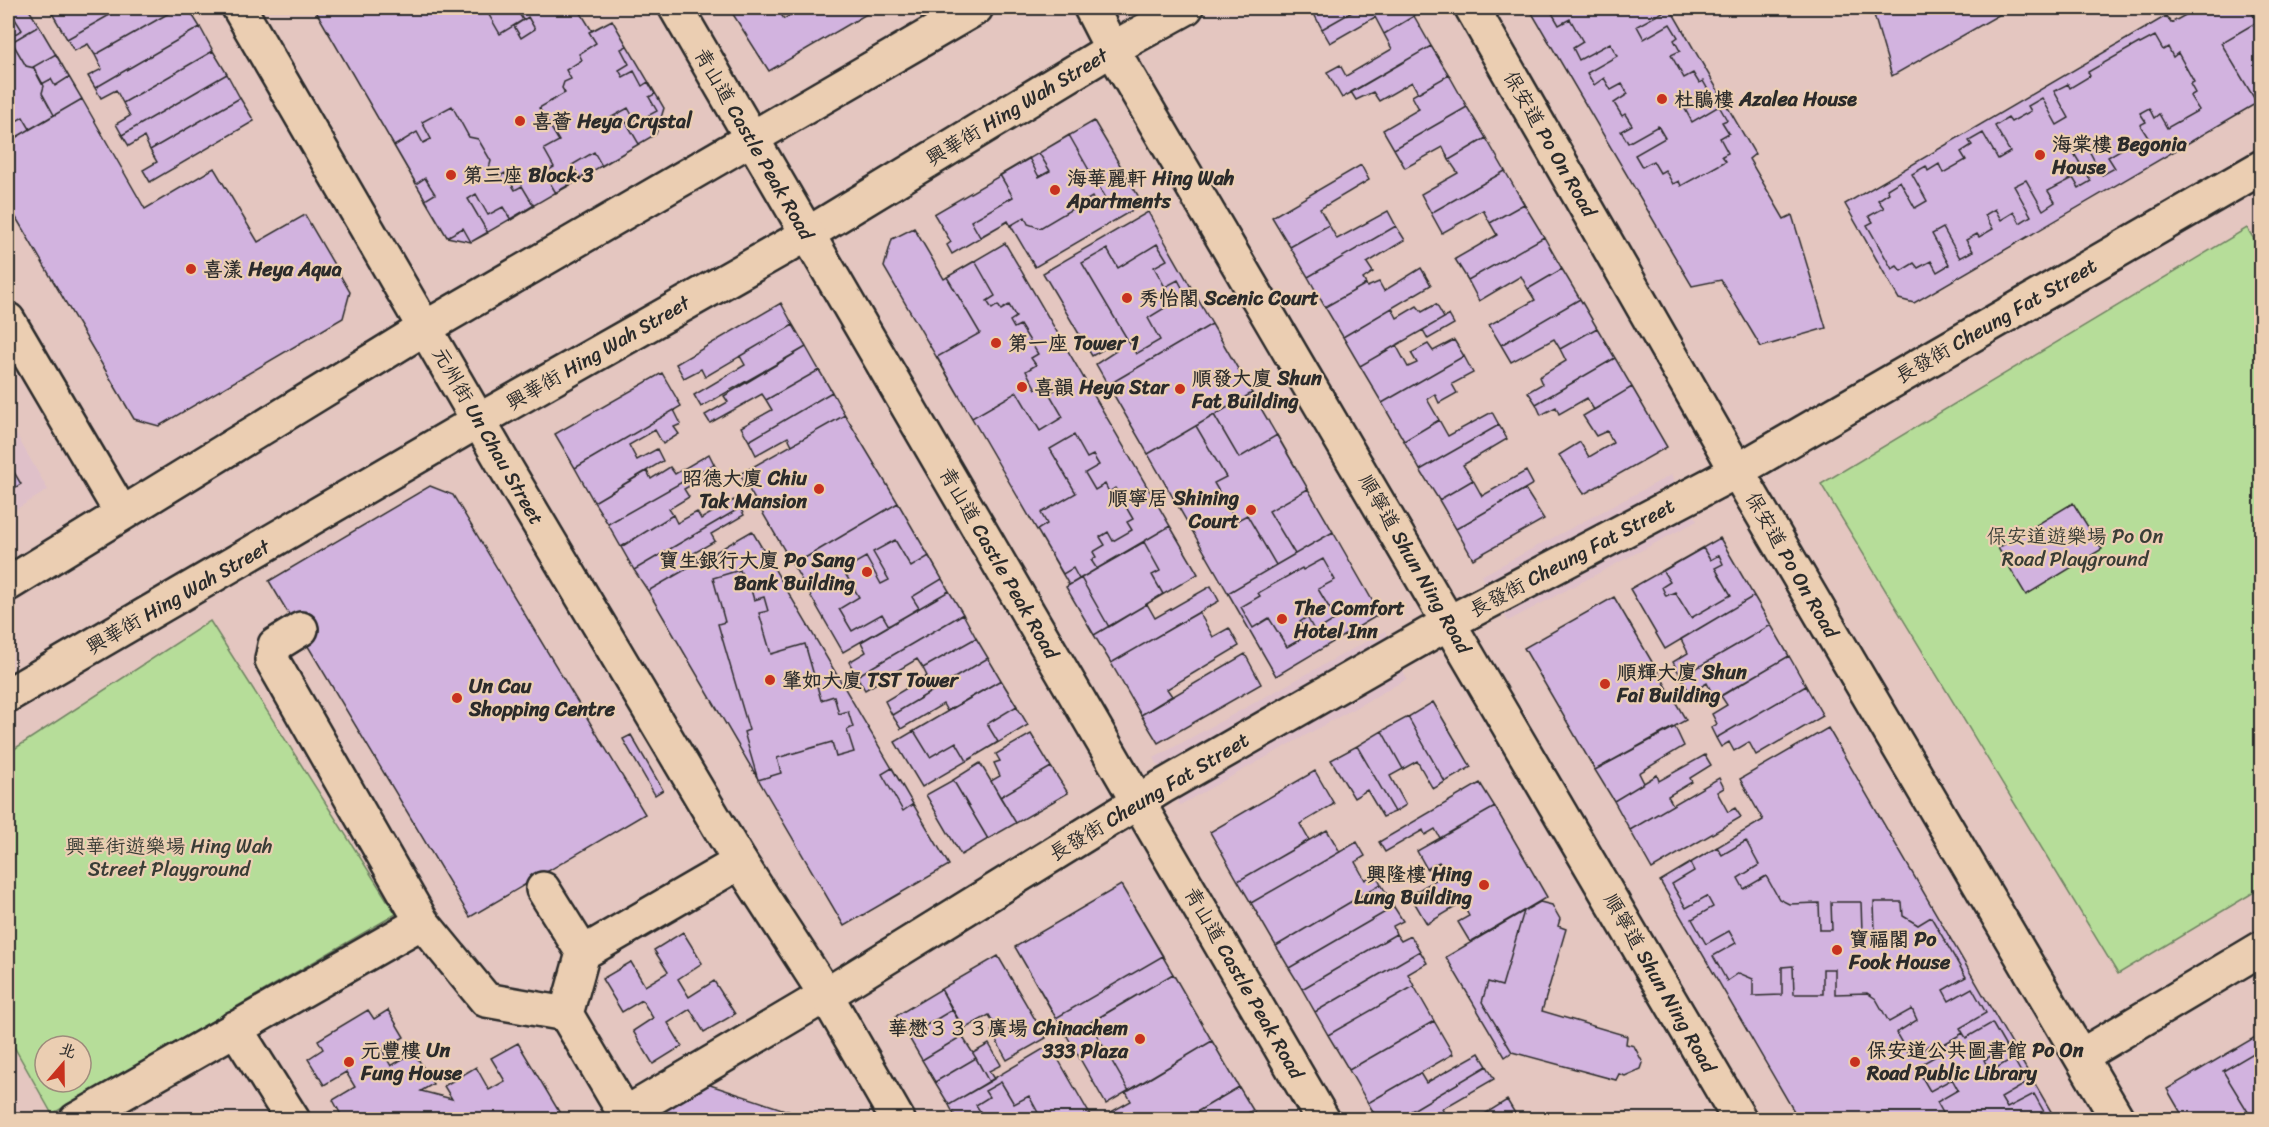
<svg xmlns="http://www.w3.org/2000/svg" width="2269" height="1127" viewBox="0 0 2269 1127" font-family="Sriracha,'LXGW WenKai TC',sans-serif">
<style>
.built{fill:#dfc0c9}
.green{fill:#b6dd99;stroke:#708462;stroke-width:1.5;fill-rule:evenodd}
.building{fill:#d2b3df;stroke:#2b2b2b;stroke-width:1.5}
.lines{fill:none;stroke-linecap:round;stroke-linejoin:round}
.minor-casing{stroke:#2b2b2b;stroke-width:38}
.major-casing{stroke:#2b2b2b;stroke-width:38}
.minor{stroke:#ebceb2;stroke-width:33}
.major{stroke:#ebceb2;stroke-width:33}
.poi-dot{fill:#c8321e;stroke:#ebceb2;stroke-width:2}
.labels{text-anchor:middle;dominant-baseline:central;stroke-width:4.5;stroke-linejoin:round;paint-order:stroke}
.poi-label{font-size:20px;font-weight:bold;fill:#2b2b2b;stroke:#ebceb2;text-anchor:start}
.street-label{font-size:20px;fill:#2b2b2b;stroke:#ebceb2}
.park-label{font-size:20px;fill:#393d36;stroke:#ebceb2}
</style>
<rect width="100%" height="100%" fill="#e4c6c0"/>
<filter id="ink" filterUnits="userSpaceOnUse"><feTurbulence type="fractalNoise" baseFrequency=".0167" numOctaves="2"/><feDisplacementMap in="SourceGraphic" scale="12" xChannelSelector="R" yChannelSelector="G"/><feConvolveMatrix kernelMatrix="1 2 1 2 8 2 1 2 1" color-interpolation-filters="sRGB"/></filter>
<g filter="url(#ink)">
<path class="built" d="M8,420L48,490L8,514Z
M1671,475L1697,521L1508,621L1481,576Z
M1385,631L1407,679L1180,805L1154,758Z"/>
<path class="green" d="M2247,228L2262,252L2261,888L2118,974L1821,484Z
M210,621L396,914L52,1114L8,1036V753ZM45,1046H81V1082H45Z"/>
<path class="building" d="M8,8H28L39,26L8,44Z
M8,8L22,30L8,38Z
M49,8H122L67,39Z
M122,8H178L95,55L88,44L74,51L67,39Z
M178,8H188L200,27L95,88L88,76L102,69L95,55Z
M314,8H578L592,31L612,20L664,108L656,134L471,242L447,237Z
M485,8H521L517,10L523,20L500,34Z
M729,8H777L784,19L792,14L788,8H877L769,71Z
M1325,8H1359L1322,29L1314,14Z
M1359,8H1409L1414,16L1384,34L1375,17L1330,43L1322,29Z
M1529,8H1670L1755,154L1749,159L1784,219L1792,215L1826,328L1761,347L1721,280L1692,286Z
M1562,8H1661L1663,12L1637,26L1644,39L1670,24L1678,37L1674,40L1680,51L1671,55L1684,78L1693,73L1699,83L1703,81L1711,95L1685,109L1692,122L1719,106L1727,120L1722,122L1729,133L1720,138L1728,153L1722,156L1726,161L1681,186L1679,181L1673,184L1665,170L1660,173L1653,161L1642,167L1635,155L1665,138L1658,126L1628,143L1621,131L1632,125L1625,114L1622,116L1614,103L1628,94L1622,84L1611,90L1604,78L1594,85L1587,73L1617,56L1610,43L1579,60L1573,48L1583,42L1570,19L1559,25L1552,13Z
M1872,8H2011L1892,76Z
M2198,8H2249L2262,29V100L1914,303L1899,299L1845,204L2166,16L2171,23Z
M1414,16L1431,46L1342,98L1327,72L1340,65L1346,76L1392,49L1384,34Z
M528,17L535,29L521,38L514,26Z
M612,20L627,46L621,49L629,64L619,70L623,77L634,71L642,86L648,82L655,94L649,97L657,111L636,122L628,108L610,118L615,126L625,120L639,144L602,166L594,152L572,165L581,179L556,193L544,173L554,167L544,149L559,141L539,108L565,93L562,88L564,82L571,79L566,70L582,60L579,54L596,43L589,32Z
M2257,22L2262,29V100L2257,103L2221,43Z
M39,26L82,99L8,142V44Z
M200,27L213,51L123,103L116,90L101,98L95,88Z
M2155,36L2163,50L2168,47L2173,57L2178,53L2194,82L2190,84L2195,93L2190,96L2199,110L2167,128L2159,114L2154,118L2149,108L2140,113L2146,122L2140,125L2149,139L2132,149L2130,144L2108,157L2115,168L2102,175L2086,145L2073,152L2091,181L2079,188L2073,178L2048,191L2055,202L2043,210L2026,180L2014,186L2031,216L2020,223L2014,212L2001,220L1995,209L1985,215L1993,229L1979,237L1977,234L1966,240L1973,251L1960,258L1943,228L1932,234L1949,265L1937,272L1931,261L1918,268L1914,263L1901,271L1897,266L1892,269L1867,225L1873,222L1869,216L1884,208L1878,200L1889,193L1887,189L1900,181L1915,208L1927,201L1912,174L1926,166L1928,171L1939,164L1943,173L1966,160L1961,152L1972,145L1969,141L1983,133L1998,159L2010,152L1995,126L2008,118L2011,122L2031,111L2028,106L2042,98L2057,125L2069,118L2054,91L2068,84L2070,88L2090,76L2088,72L2139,43L2140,44Z
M12,42L26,66L34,68L44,86L42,93L54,115L30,129L23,117L8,126V44Z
M1431,46L1449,75L1418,93L1412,82L1379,101L1373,92L1356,100L1351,92Z
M213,51L227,74L122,135L116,124L130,116L123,103Z
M56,54L69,77L55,86L51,79L42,84L33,67Z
M227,74L240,98L150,150L144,137L129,146L122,135Z
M1449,75L1467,107L1394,149L1383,130L1419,109L1412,96Z
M240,98L254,121L150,182L143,170L157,162L150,150Z
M82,99L145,209L214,168L258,242L305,215L350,292L343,318L159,426L134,419L8,204V142Z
M452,106L469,137L478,139L491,161L488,172L493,180L505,173L515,190L522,186L534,206L511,220L503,207L488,215L476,194L468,199L488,233L471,242L463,228L447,237L425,200L435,194L425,178L416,184L394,146L417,132L423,143L431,139L422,122Z
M1467,107L1486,138L1449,160L1443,147L1405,168L1394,149Z
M1094,121L1143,204L1035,267L1008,221L952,254L947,245L951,242L934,214Z
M1069,135L1106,200L1096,205L1092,197L1040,228L1028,224L1025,217L1010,226L1008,221L980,237L971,221L1013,197L1000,175L1029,158L1039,177L1050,171L1039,153Z
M1486,138L1505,171L1431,213L1421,194L1458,173L1449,160Z
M1361,165L1369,180L1320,209L1329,225L1290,247L1272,217Z
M1505,171L1524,204L1490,223L1483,210L1442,233L1431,213Z
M1524,204L1544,237L1468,280L1455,259L1497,235L1490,223Z
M1388,211L1396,226L1308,277L1290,247L1329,225L1337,239Z
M1148,212L1212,324L1108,385L1096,364L1116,351L1112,344L1092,356L1043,273Z
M1396,226L1405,240L1367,263L1373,272L1363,279L1366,284L1325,307L1308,277Z
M914,228L944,279L1005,243L1170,526L1069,585L884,267L892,239Z
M1544,237L1562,269L1528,289L1521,276L1479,301L1468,280Z
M1157,244L1167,260L1154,267L1165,287L1178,280L1186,295L1148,318L1160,340L1136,354L1082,263L1107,249L1118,268Z
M975,261L995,296L987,301L992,309L998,305L1001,310L1009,305L1016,317L1010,321L1014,328L1020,325L1038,354L1031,358L1036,365L1026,371L1036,389L1050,381L1055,390L1049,393L1063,417L1040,431L1017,392L972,418L937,357L980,333L947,277Z
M1421,268L1431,285L1343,337L1325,307L1366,284L1367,287L1379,282L1384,291Z
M1562,269L1580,299L1501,345L1489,325L1535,300L1528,289Z
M1580,299L1597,328L1560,349L1554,339L1511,362L1501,345Z
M781,303L793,325L705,377L701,369L684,378L676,364Z
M1436,304L1444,318L1360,366L1343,337L1392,308L1397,318L1417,306L1422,312Z
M1449,315L1454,324L1428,339L1423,330Z
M1212,324L1252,393L1148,454L1108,385Z
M793,325L806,347L701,407L694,395L745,365L740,356Z
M1597,328L1615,358L1536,404L1528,392L1542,384L1539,377L1566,361L1560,349Z
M1454,340L1464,356L1382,403L1360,366L1396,345L1408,367L1417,363L1411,353L1428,344L1433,351Z
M806,347L819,370L766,400L762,394L710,423L705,415L728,402L724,396Z
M1464,356L1473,373L1452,384L1457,393L1439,403L1435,394L1427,399L1439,420L1404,441L1382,403Z
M1615,358L1632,387L1594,410L1587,398L1559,414L1556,407L1541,415L1536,404Z
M819,370L832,392L749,441L741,427L772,410L766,400Z
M662,373L681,406L575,468L555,434Z
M1632,387L1667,447L1584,494L1559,455L1580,442L1589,457L1613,443L1607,431L1596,436L1583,416Z
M832,392L845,415L792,445L788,437L756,455L749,441Z
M1252,393L1333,532L1228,593L1148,454Z
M674,410L681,424L674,427L679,434L663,444L655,430L629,445L637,460L657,449L663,461L594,502L575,468Z
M1492,412L1499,425L1420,470L1404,441L1439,420L1448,436Z
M845,415L898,503L793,565L740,474Z
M1214,415L1239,458L1277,435L1308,489L1269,511L1295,554L1276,565L1247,515L1236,521L1214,483L1226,477L1196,426Z
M1499,425L1507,439L1463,465L1473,480L1439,500L1420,470Z
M1074,435L1087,458L1093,455L1099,465L1085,473L1095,490L1105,484L1109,492L1115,488L1133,519L1127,522L1132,530L1113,541L1108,532L1100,537L1105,545L1093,552L1096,557L1091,560L1097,569L1079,579L1073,568L1063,574L1037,530L1047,524L1041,513L1076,493L1050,449Z
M709,454L714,464L608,524L594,502L647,471L651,479L670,467L675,474Z
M8,462L21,484L8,492Z
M714,464L717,470L684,489L689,497L669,509L673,515L621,547L608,524Z
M1526,471L1533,484L1456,529L1439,500L1473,480L1482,496Z
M430,486L453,495L645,814L470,917L269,581Z
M1525,489L1544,519L1473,559L1456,529Z
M734,500L740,508L634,570L621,547L673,515L677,523L697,512L701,519Z
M898,503L949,591L843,652L793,565Z
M2073,503L2102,549L2026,595L1998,548Z
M740,508L744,515L711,534L715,541L694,553L699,562L648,591L634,570Z
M1170,526L1198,574L1094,635L1066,587Z
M752,531L949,865L844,926L648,591Z
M1333,532L1380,614L1276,676L1228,593Z
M1720,538L1754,596L1665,649L1630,589Z
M895,540L911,567L929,556L942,579L912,597L919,608L889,626L882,614L852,631L839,609L859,597L843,570L866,557L881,584L889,580L873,552Z
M1144,542L1160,571L1152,575L1163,594L1109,627L1081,578Z
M1703,548L1710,560L1719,555L1723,564L1715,568L1731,595L1691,618L1675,592L1666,596L1662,587L1670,582L1663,571Z
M1323,559L1335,580L1318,589L1336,619L1315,632L1307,617L1300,622L1308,635L1287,647L1269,618L1253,628L1241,607L1260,596L1258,593L1302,568L1303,570Z
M740,570L745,584L749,583L754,600L764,597L768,611L759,613L771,654L805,644L821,700L834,696L839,714L848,711L853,727L847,730L854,752L836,757L832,742L777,758L781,773L758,780L744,732L749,730L718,624L725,622L713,578Z
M1211,586L1219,601L1111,663L1094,635L1147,604L1155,618Z
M949,591L963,614L857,676L849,662L866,652L861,642Z
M1754,596L1771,625L1681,677L1673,662L1688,653L1681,639Z
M1614,597L1686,720L1595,770L1524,648Z
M1199,612L1213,637L1229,628L1239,646L1167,689L1172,696L1141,715L1111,663Z
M963,614L976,638L923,668L917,659L865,690L857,676Z
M1771,625L1789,656L1715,699L1707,683L1690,693L1681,677Z
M976,638L988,658L892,715L885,701L927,676L923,668Z
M1245,654L1261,684L1158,743L1141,715Z
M1789,656L1806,686L1716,738L1711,728L1717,724L1712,714L1727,705L1721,696Z
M988,658L1001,680L947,711L943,704L901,729L892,715Z
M1001,680L1017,706L987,724L998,742L967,761L956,742L930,757L914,731Z
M1001,680L1028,725L922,787L895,742Z
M1806,686L1823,716L1756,755L1749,742L1734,751L1729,742L1721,747L1716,738Z
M1433,702L1471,767L1445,782L1408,717Z
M1408,717L1445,782L1433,789L1417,761L1403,769L1382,731Z
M1675,727L1684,746L1639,773L1644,783L1614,801L1595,770Z
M1828,728L2056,1120H1799L1660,881L1763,820L1740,779Z
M1382,731L1403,769L1390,776L1406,805L1395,812L1357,746Z
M1031,734L1051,767L1000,797L991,781L1000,776L994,763L1000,761L996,754Z
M631,735L663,790L655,795L623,739Z
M1357,746L1395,812L1383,817L1367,790L1354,798L1331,760Z
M1705,755L1711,765L1690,778L1692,782L1668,796L1673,805L1630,830L1614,801L1657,775L1659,781Z
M980,763L1016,823L988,839L953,780Z
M1051,767L1068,793L1016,823L1000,797Z
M892,768L913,804L903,811L882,774Z
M1315,771L1334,804L1300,824L1309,840L1238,881L1210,832Z
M1719,778L1724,788L1717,792L1728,812L1735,808L1741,817L1652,869L1630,830Z
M953,780L988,839L961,855L926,795Z
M1480,783L1495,807L1440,838L1435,829L1425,835L1423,830L1385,852L1379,842Z
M1495,807L1547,897L1470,942L1458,922L1469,916L1462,903L1427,924L1410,895L1446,874L1439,862L1427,869L1417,851Z
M1327,830L1340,852L1251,903L1238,881Z
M1746,841L1759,865L1738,878L1744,889L1766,876L1779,899L1789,904L1819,903L1820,930H1832L1831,902H1861L1862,931L1875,932L1874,902H1902L1903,916L1918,925L1931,917L1966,977L1943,990L1949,1001L1972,988L1986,1013L1960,1028L1963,1033L1937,1048L1934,1043L1910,1057L1896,1033L1917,1020L1912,1009L1889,1022L1876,999L1867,993L1835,994V969H1823V994H1794L1793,966L1782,967V995L1753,996V979L1739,973L1727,981L1713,956L1736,943L1729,931L1706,944L1692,919L1713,907L1707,896L1686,908L1672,884L1694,871L1690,863L1717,847L1722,855Z
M1357,842L1365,856L1355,862L1365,880L1375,873L1381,884L1276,946L1251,903Z
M1381,884L1394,907L1289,968L1276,946Z
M1121,885L1163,956L1056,1018L1015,947Z
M1121,885L1173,974L1067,1036L1015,947Z
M1540,902L1552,905L1560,919L1558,926L1566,929L1542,1011L1627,1036L1626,1044L1634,1046L1643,1063L1641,1069L1625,1076L1619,1074L1616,1080L1512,1052L1482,1002L1488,982L1502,986L1524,911Z
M1394,907L1403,921L1393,926L1396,934L1302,989L1289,968Z
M1524,911L1502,986L1488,982L1482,1002L1512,1052L1505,1057L1446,957Z
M683,932L702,963L678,979L689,997L714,981L735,1014L704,1032L690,1009L668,1023L682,1046L653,1064L633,1031L653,1018L642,1000L622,1012L602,979L631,962L645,986L668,972L654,950Z
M1396,934L1401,941L1411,936L1420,951L1315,1012L1302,989Z
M1420,951L1427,963L1408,974L1414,986L1328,1035L1315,1012Z
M998,956L1046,1038L1007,1060L991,1031L997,1028L989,1015L964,1029L941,989Z
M1173,974L1212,1041L1129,1091L1090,1023Z
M1173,974L1212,1041L1106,1104L1067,1036Z
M1414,986L1434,1021L1349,1070L1328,1035Z
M941,989L952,1010L908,1036L896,1016Z
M368,1010L374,1019L388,1010L404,1037L382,1050L391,1066L414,1052L433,1084L421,1091L452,1099L444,1086L476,1067L489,1090L505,1081L491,1058L518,1043L564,1120H527L526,1117L521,1120H344L333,1100L355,1087L346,1072L324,1085L308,1059L323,1049L318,1040Z
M952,1010L964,1029L960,1032L962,1036L922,1060L908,1036Z
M1434,1021L1453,1054L1368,1103L1349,1070Z
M1992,1023L2006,1047L1984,1060L1990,1072L2013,1058L2027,1083L2001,1098L2007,1108L2034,1094L2048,1119L1947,1120L1937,1102L1958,1090L1952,1079L1930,1091L1916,1067L1940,1054L1937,1048L1963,1033L1966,1038Z
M2262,1033V1120H2185L2167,1089Z
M962,1036L976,1058L935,1082L922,1060Z
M1212,1041L1239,1087L1183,1120H1115L1111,1112L1131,1101L1126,1092Z
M989,1044L1001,1065L989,1071L994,1079L989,1082L973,1053Z
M1050,1045L1093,1120H957L949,1105Z
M2262,1048V1120H2253L2223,1071Z
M1479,1053L1487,1066L1396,1120H1378L1368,1103L1420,1073L1426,1083Z
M976,1058L989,1082L949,1105L935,1082Z
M1487,1066L1494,1079L1442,1109L1448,1120H1396Z
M1001,1082L1014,1104L1029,1096L1042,1120H977L983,1116L976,1105L989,1097L985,1091Z
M707,1084L815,1120H651Z
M1239,1087L1253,1110L1236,1120H1183Z
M1507,1100L1516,1115L1507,1120H1475Z
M1253,1110L1258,1120H1236Z"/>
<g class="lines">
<g class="minor-casing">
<path id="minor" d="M1091,8L1112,49L1740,1120
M1472,8L1737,471L2118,1120
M8,320L122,514
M8,584L425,328L976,8
M301,629L275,645L272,660L422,922L486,1000L566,1014
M8,695L478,421L806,235L1112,49L1186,8
M740,862L583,953L566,1014L625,1114L826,995L1162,787L1450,622L1737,471L2262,167
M543,889L583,953
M235,1028L293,1120
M2081,1056L2262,948
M76,1120L422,922"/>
</g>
<g class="major-casing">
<path id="major" d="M239,8L507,470L740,862L826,995L898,1120
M676,8C890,379 1109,748 1323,1120"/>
</g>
<use href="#minor" class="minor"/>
<use href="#major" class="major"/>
</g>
</g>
<g class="poi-dot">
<circle cx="1662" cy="99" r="6"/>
<circle cx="520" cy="121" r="6"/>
<circle cx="2040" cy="155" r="6"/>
<circle cx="451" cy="175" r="6"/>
<circle cx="1055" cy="190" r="6"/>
<circle cx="191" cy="269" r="6"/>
<circle cx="1127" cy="298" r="6"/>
<circle cx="996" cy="343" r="6"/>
<circle cx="1022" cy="387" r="6"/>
<circle cx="1180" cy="389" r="6"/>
<circle cx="819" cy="489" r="6"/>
<circle cx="1251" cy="510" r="6"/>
<circle cx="867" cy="572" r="6"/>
<circle cx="1282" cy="619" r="6"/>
<circle cx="770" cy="680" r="6"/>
<circle cx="1605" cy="684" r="6"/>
<circle cx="457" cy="698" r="6"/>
<circle cx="1484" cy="885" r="6"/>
<circle cx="1837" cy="950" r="6"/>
<circle cx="1140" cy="1039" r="6"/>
<circle cx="349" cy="1062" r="6"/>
<circle cx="1855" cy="1062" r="6"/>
</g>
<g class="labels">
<g class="poi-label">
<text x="1674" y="99">杜鵑樓 Azalea House</text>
<text x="532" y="121">喜薈 Heya Crystal</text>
<text x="2052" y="144">海棠樓 Begonia<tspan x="2052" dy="23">House</tspan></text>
<text x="463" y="175">第三座 Block 3</text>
<text x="1067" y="178">海華麗軒 Hing Wah<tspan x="1067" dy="23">Apartments</tspan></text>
<text x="203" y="269">喜漾 Heya Aqua</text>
<text x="1139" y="298">秀怡閣 Scenic Court</text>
<text x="1008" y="343">第一座 Tower 1</text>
<text x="1192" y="378">順發大廈 Shun<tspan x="1192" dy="23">Fat Building</tspan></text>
<text x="1034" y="387">喜韻 Heya Star</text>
<text x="807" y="478" text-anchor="end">昭德大廈 Chiu<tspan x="807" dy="23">Tak Mansion</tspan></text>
<text x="1239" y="498" text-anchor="end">順寧居 Shining<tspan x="1239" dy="23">Court</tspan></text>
<text x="855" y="560" text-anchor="end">寶生銀行大廈 Po Sang<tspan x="855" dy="23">Bank Building</tspan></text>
<text x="1294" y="608">The Comfort<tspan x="1294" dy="23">Hotel Inn</tspan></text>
<text x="1617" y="672">順輝大廈 Shun<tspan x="1617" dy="23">Fai Building</tspan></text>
<text x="782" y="680">肇如大廈 TST Tower</text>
<text x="469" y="686">Un Cau<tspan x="469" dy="23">Shopping Centre</tspan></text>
<text x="1472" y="874" text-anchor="end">興隆樓 Hing<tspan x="1472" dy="23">Lung Building</tspan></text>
<text x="1849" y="939">寶福閣 Po<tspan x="1849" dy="23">Fook House</tspan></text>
<text x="1128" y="1028" text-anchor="end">華懋３３３廣場 Chinachem<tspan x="1128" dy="23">333 Plaza</tspan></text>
<text x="361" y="1050">元豐樓 Un<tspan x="361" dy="23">Fung House</tspan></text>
<text x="1867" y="1050">保安道公共圖書館 Po On<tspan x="1867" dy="23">Road Public Library</tspan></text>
</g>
<g class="street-label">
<text transform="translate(1017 107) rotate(-31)">興華街 Hing Wah Street</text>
<text transform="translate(754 144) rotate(60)">青山道 Castle Peak Road</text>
<text transform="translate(1550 144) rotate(60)">保安道 Po On Road</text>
<text transform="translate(1996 321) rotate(-30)">長發街 Cheung Fat Street</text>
<text transform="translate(598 353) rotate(-30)">興華街 Hing Wah Street</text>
<text transform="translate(488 436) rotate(60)">元州街 Un Chau Street</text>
<text transform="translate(1572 558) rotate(-28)">長發街 Cheung Fat Street</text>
<text transform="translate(999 563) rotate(60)">青山道 Castle Peak Road</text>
<text transform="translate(1415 564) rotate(60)">順寧道 Shun Ning Road</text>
<text transform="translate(1792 565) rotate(60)">保安道 Po On Road</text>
<text transform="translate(178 597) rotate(-30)">興華街 Hing Wah Street</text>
<text transform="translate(1149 797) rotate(-31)">長發街 Cheung Fat Street</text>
<text transform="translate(1244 983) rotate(60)">青山道 Castle Peak Road</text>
<text transform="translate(1660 983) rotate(60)">順寧道 Shun Ning Road</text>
</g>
<g class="park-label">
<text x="2075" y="536">保安道遊樂場 Po On<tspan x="2075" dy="23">Road Playground</tspan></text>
<text x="169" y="846">興華街遊樂場 Hing Wah<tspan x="169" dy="23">Street Playground</tspan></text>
</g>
</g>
<rect width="2269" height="1127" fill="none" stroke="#ebceb2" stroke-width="30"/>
<rect x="15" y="15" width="2239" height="1097" fill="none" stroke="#2b2b2b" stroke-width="2" filter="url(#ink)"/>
<g transform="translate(63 1064) rotate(20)"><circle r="28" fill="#ebceb2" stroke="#9e8d7c" stroke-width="1.5"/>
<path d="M0-4.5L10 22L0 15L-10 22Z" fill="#c8321e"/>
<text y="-9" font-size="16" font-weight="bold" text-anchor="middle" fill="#2b2b2b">北</text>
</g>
</svg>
